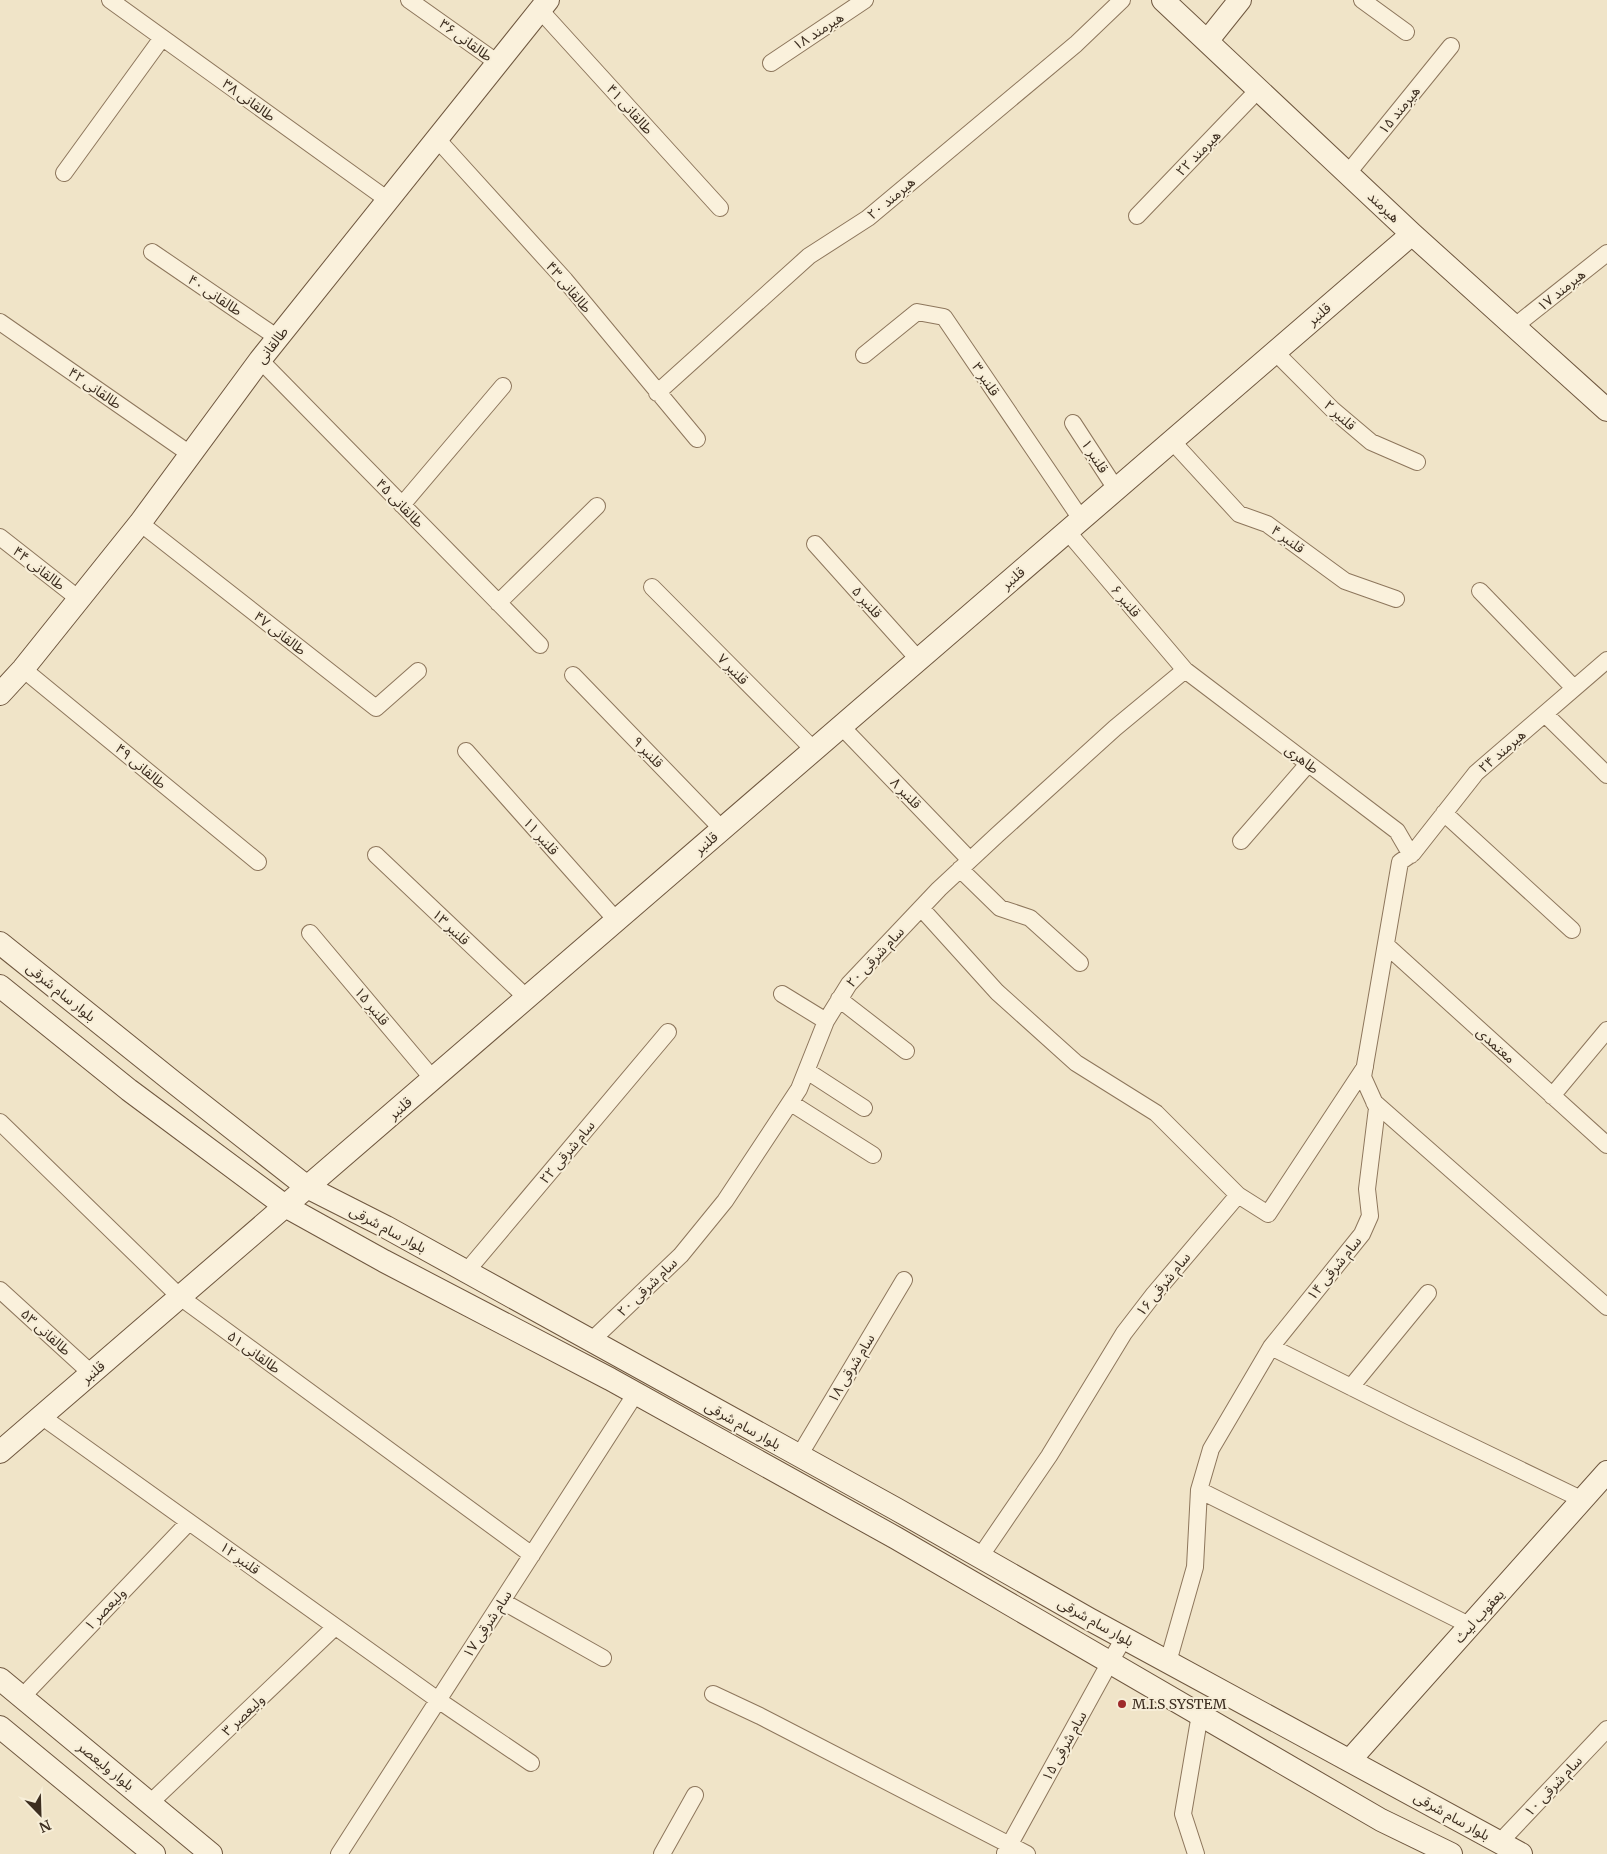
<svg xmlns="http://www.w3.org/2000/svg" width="1607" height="1854" viewBox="0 0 1607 1854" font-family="Merriweather,'Noto Sans Arabic',serif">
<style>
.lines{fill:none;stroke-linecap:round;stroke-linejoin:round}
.street-casing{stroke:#8d765c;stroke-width:18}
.secondary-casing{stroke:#6f573f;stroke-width:24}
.street{stroke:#faf1dc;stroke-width:16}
.secondary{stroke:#faf1dc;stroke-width:22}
.poi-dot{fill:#9e2a2b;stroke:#f7eed8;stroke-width:2}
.labels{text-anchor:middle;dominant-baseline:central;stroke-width:4;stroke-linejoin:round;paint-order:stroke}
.street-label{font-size:14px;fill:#3d2e20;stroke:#f7eed8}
.poi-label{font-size:14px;fill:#3d2e20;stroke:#f7eed8;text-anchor:start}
</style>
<rect width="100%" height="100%" fill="#f0e4c8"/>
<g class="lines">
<g class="street-casing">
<path id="street" d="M110,0L388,200
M409,0L498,63
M1362,0L1406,32
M540,10L720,208
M771,63L865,0
M437,139L565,280L697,439
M64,173L162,38
M1348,173L1451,46
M1137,216L1259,89
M152,252L278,338
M0,322L190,454
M1515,326L1607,253
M1275,352L1332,409L1371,442L1417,462
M864,355L917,312L944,317L1081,519
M260,360L540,645
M657,393L809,256L868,218L1076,44L1122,0
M1073,423L1116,489
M1172,441L1239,514L1267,524L1345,581L1396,599
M402,505L503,386
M140,523L376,708L418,671
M1067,531L1185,670L1397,831L1411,855
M0,537L79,599
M815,544L919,660
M652,587L814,750
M1480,591L1574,688
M498,603L597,506
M23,669L258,862
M573,675L722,829
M1545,714L1607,775
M841,726L970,860
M466,751L616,920
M1444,813L1572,930
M1241,841L1308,764
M376,855L527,998
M960,869L1000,908L1030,918L1080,963
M921,908L997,992L1076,1063L1156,1113L1238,1195
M310,933L433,1079
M1386,945L1607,1145
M782,994L826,1021
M839,999L906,1051
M807,1071L864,1108
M1552,1096L1607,1030
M1374,1102L1607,1307
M791,1103L873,1155
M0,1122L180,1297L532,1555
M466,1272L668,1032
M0,1290L91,1373
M591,1341L681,1255L725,1201L799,1089L826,1021L849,984L939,889L997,835L1115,728L1185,670
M1271,1347L1411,1417L1583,1500
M1351,1387L1428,1293
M41,1416L438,1700L531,1763
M799,1456L904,1280
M1199,1490L1471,1626
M980,1557L1049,1456L1124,1333L1154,1294L1238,1195L1268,1214L1365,1067
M502,1601L603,1658
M1168,1662L1195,1567L1199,1490L1211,1449L1271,1347L1362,1234L1370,1216L1367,1189L1377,1108L1363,1077L1400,862L1413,853L1476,773L1607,660
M713,1694L760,1716L1027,1854
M22,1697L189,1522
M150,1803L335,1627
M1500,1842L1607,1729
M1005,1853L1110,1662L1124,1638
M339,1854L636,1393
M662,1854L695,1795
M1196,1854L1183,1814L1200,1714"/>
</g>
<g class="secondary-casing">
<path id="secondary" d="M1163,0L1412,234L1607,410
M1208,40L1240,0
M0,694L23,669L140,523L260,360L548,0
M0,943L172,1081L307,1187L386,1227L896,1509L1089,1619L1521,1854
M0,986L129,1090L285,1206L384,1261L610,1379L896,1538L1381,1820L1451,1854
M0,1452L1412,234
M0,1679L211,1854
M0,1727L154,1854
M1350,1760L1607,1472"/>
</g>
<use href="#street" class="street"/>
<use href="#secondary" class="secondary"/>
</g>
<circle class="poi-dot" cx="1122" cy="1704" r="5"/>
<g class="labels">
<g class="street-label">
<text transform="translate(818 31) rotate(-33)">هیرمند ۱۸</text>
<text transform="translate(466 40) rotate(36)">طالقانی ۳۶</text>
<text transform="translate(249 100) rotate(36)">طالقانی ۳۸</text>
<text transform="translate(630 109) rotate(48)">طالقانی ۴۱</text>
<text transform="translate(1399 110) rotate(-51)">هیرمند ۱۵</text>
<text transform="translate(1198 153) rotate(-46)">هیرمند ۲۲</text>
<text transform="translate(891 198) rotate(-40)">هیرمند ۲۰</text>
<text transform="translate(1384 207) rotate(43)">هیرمند</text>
<text transform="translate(569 287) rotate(50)">طالقانی ۴۳</text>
<text transform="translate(1561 290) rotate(-39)">هیرمند ۱۷</text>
<text transform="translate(215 295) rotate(34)">طالقانی ۴۰</text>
<text transform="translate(1319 314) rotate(-41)">قلنبر</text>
<text transform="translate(272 345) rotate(-52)">طالقانی</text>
<text transform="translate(986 379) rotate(56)">قلنبر ۳</text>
<text transform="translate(95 388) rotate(35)">طالقانی ۴۲</text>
<text transform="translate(1340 415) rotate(42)">قلنبر ۲</text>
<text transform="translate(1095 456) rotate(57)">قلنبر ۱</text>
<text transform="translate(400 503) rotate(46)">طالقانی ۴۵</text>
<text transform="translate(1288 539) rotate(36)">قلنبر ۴</text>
<text transform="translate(39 568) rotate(38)">طالقانی ۴۴</text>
<text transform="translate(1013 578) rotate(-41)">قلنبر</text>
<text transform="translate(1126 601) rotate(50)">قلنبر ۶</text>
<text transform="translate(867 602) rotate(48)">قلنبر ۵</text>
<text transform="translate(280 633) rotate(38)">طالقانی ۴۷</text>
<text transform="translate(733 669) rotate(45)">قلنبر ۷</text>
<text transform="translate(1502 751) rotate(-41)">هیرمند ۲۴</text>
<text transform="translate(648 752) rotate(46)">قلنبر ۹</text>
<text transform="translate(1302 759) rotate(37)">طاهری</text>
<text transform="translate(141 766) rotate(40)">طالقانی ۴۹</text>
<text transform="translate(906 793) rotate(46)">قلنبر ۸</text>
<text transform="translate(541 836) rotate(48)">قلنبر ۱۱</text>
<text transform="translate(706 843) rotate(-41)">قلنبر</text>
<text transform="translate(451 927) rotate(43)">قلنبر ۱۳</text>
<text transform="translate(875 957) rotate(-47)">سام شرقی ۲۰</text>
<text transform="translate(61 992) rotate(39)">بلوار سام شرقی</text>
<text transform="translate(372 1006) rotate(50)">قلنبر ۱۵</text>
<text transform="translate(1496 1045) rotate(42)">معتمدی</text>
<text transform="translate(400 1108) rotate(-41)">قلنبر</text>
<text transform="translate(567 1152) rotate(-50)">سام شرقی ۲۲</text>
<text transform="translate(388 1229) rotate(28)">بلوار سام شرقی</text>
<text transform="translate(1334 1268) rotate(-51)">سام شرقی ۱۴</text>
<text transform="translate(1163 1284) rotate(-51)">سام شرقی ۱۶</text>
<text transform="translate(647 1287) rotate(-44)">سام شرقی ۲۰</text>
<text transform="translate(46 1332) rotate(42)">طالقانی ۵۳</text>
<text transform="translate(254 1352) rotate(36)">طالقانی ۵۱</text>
<text transform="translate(851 1368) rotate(-59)">سام شرقی ۱۸</text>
<text transform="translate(93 1372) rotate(-41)">قلنبر</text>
<text transform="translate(743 1425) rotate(29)">بلوار سام شرقی</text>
<text transform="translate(240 1558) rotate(36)">قلنبر ۱۲</text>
<text transform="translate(105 1609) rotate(-46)">ولیعصر ۱</text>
<text transform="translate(1479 1616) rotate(-48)">یعقوب لیث</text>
<text transform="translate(1096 1622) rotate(29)">بلوار سام شرقی</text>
<text transform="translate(487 1624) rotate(-57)">سام شرقی ۱۷</text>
<text transform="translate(243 1715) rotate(-44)">ولیعصر ۳</text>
<text transform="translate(1064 1746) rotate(-61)">سام شرقی ۱۵</text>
<text transform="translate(106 1766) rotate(39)">بلوار ولیعصر</text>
<text transform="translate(1553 1786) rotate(-47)">سام شرقی ۱۰</text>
<text transform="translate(1452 1816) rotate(29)">بلوار سام شرقی</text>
</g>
<g class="poi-label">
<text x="1132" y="1704">M.I.S SYSTEM</text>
</g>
</g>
<g transform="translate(40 1814) rotate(157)" stroke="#f7eed8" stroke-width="4" paint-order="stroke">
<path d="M0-4L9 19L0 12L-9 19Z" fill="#3d2e20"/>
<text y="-8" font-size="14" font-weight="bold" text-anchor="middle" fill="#3d2e20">N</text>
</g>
</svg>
